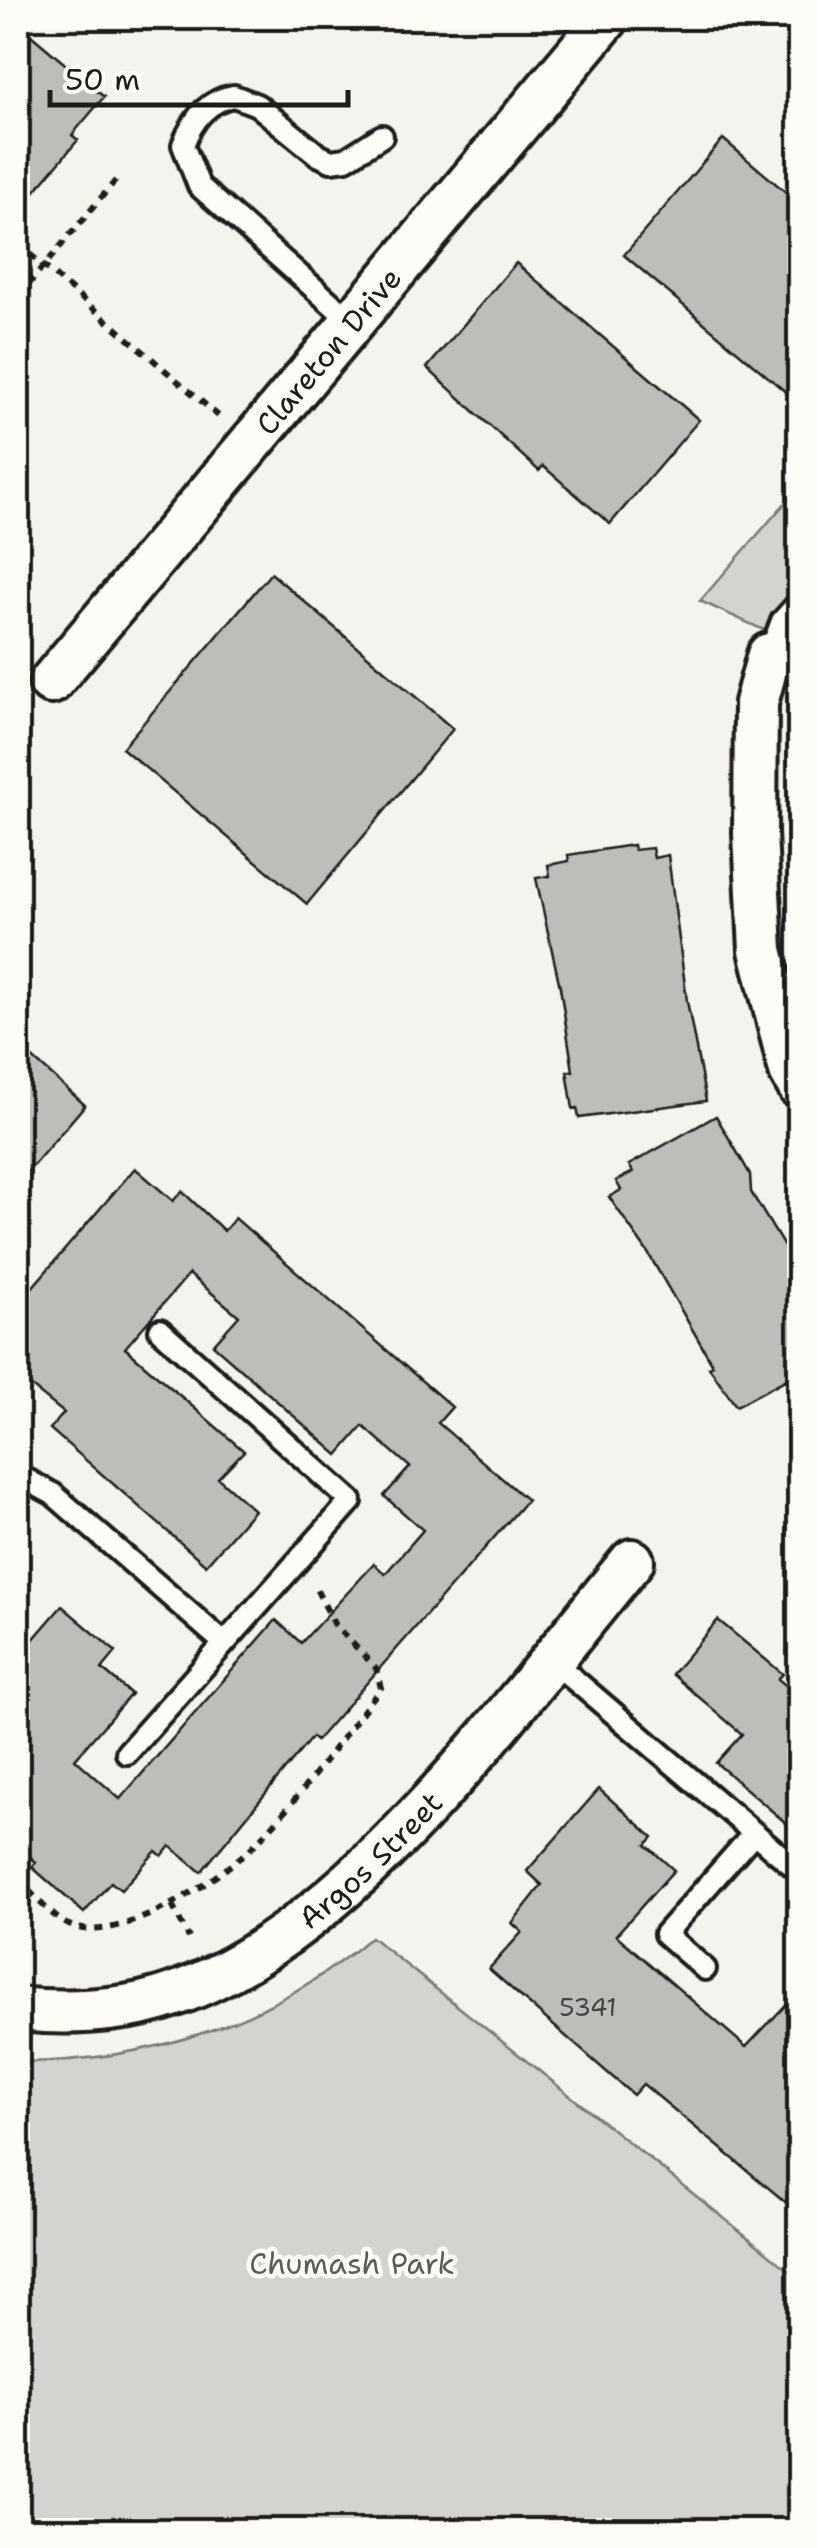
<svg xmlns="http://www.w3.org/2000/svg" width="817" height="2548" viewBox="0 0 817 2548" font-family="'Shantell Sans',sans-serif">
<style>
.green{fill:#d4d3cf;stroke:#787876;stroke-width:2.5}
.building{fill:#bebdba;stroke:#1c1c1c;stroke-width:2.5}
.lines{fill:none;stroke-linecap:round;stroke-linejoin:round}
.service-casing{stroke:#1c1c1c;stroke-width:28}
.minor-casing{stroke:#1c1c1c;stroke-width:50}
.path{stroke:#1c1c1c;stroke-width:6;stroke-dasharray:8 8;stroke-linecap:butt}
.service{stroke:#fdfcf7;stroke-width:20}
.minor{stroke:#fdfcf7;stroke-width:42}
.labels{text-anchor:middle;dominant-baseline:central;stroke-width:9;stroke-linejoin:round;paint-order:stroke}
.number-label{font-size:25px;fill:#444}
.street-label{font-size:30px;fill:#1c1c1c;stroke:#fdfcf7}
.park-label{font-size:30px;fill:#5c5c5b;stroke:#fdfcf7}
</style>
<rect width="100%" height="100%" fill="#f4f3ee"/>
<filter id="ink" filterUnits="userSpaceOnUse"><feTurbulence type="fractalNoise" baseFrequency=".01" numOctaves="2"/><feDisplacementMap in="SourceGraphic" scale="20" xChannelSelector="R" yChannelSelector="G"/><feConvolveMatrix kernelMatrix="1 2 1 2 8 2 1 2 1" color-interpolation-filters="sRGB"/></filter>
<g filter="url(#ink)">
<path class="green" d="M799,487V646L700,601Z
M371,1937L799,2278V2530H18V2062C148,2062 272,2023 371,1937Z"/>
<path class="building" d="M18,24L104,97L72,135L78,140L18,211Z
M723,139L800,204V404L624,255Z
M516,263L699,420L610,524L543,466L539,471L427,368Z
M271,573L453,729L307,904L122,748Z
M633,845L634,850L652,848L654,858L668,855L687,1001L706,1101L579,1118L577,1108L573,1109L567,1071H573L560,987L536,878L550,876L548,865L569,861L568,855Z
M18,1045L85,1105L18,1183Z
M716,1116L750,1174L751,1192L800,1273V1372L736,1406L709,1367L713,1365L648,1253L609,1197L621,1190L616,1181L633,1172L629,1165Z
M135,1168L173,1201L182,1191L224,1231L235,1218L452,1407L438,1423L527,1500L316,1741L312,1737L201,1872L170,1846L162,1856L156,1851L121,1890L111,1882L84,1913L32,1867L36,1862L18,1846V1657L62,1606L116,1652L102,1669L131,1694L75,1759L120,1799L276,1620L301,1643L374,1564L385,1574L423,1530L384,1496L410,1467L363,1426L338,1455L253,1380L213,1345L239,1316L189,1274L125,1348L244,1451L218,1478L254,1510L206,1565L50,1429L64,1413L18,1376V1304Z
M718,1620L783,1674L778,1679L800,1697V1835L716,1763L742,1734L672,1674Z
M599,1789L653,1837L646,1845L674,1870L616,1935L746,2047L800,1990V2214L643,2084L633,2095L489,1969L522,1932L512,1923L542,1885L527,1871Z"/>
<g class="lines">
<g class="service-casing">
<path id="service" d="M352,322L199,186L183,145C192,121 207,100 234,96L257,105L318,155L331,161L346,159L382,136
M769,655L782,621L800,601
M18,1475L53,1494L224,1643
M550,1659L800,1872
M127,1753L351,1501L160,1330
M705,1969L665,1934L754,1833"/>
</g>
<g class="minor-casing">
<g id="minor">
<path d="M769,655L756,703L755,834L761,950L791,1071L800,1087"/>
<path id="s1" d="M51,682L607,18"/>
<path id="s2" d="M18,2009C62,2014 117,2012 160,1999C345,1944 512,1705 632,1561"/>
</g>
</g>
<path class="path" d="M18,244L222,419
M18,297L116,180
M18,1540L22,1511
M18,1624V1633
M18,1879C32,1893 51,1917 69,1925C120,1949 229,1873 262,1837C305,1791 342,1737 381,1688L376,1668L335,1625L314,1585
M172,1905L189,1938"/>
<use href="#service" class="service"/>
<use href="#minor" class="minor"/>
</g>
</g>
<g class="labels">
<g class="number-label">
<text x="588" y="2007">5341</text>
</g>
<g class="street-label">
<text stroke="none"><textPath href="#s1" startOffset="432">Clareton Drive</textPath></text>
<text stroke="none"><textPath href="#s2" startOffset="398">Argos Street</textPath></text>
</g>
<g class="park-label">
<text x="352" y="2263">Chumash Park</text>
</g>
</g>
<rect width="817" height="2548" fill="none" stroke="#fdfcf7" stroke-width="60"/>
<rect x="30" y="30" width="757" height="2488" fill="none" stroke="#1c1c1c" stroke-width="4" filter="url(#ink)"/>
<path d="M50 90v15h298v-15" fill="none" stroke="#1c1c1c" stroke-width="5"/>
<text x="65" y="90" font-size="30" fill="#1c1c1c" stroke="#fdfcf7" stroke-width="8" paint-order="stroke">50 m</text>
</svg>
